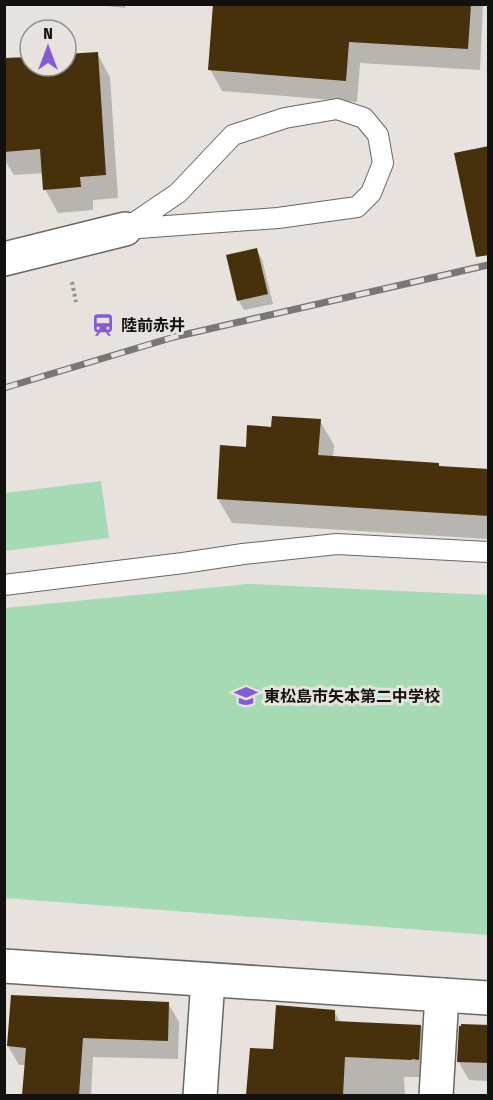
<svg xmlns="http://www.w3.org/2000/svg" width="493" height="1100" viewBox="0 0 493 1100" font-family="'Fira Sans Condensed','Noto Sans JP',sans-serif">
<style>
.green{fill:#a5dab5}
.shadow{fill:#0003}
.building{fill:#47300c}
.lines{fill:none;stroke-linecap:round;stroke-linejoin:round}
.lane-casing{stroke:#6a6662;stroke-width:22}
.street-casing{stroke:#6a6662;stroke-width:36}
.secondary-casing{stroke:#6a6662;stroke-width:36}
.path{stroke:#97938f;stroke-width:4;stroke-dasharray:3 3;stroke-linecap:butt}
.lane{stroke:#fff;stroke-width:20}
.street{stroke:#fff;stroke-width:33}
.secondary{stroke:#fff;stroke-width:33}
.rail-casing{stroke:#797673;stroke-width:7}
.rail{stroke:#e7e2dd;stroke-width:4.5;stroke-dasharray:14;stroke-linecap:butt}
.labels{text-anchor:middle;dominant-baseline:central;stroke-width:6;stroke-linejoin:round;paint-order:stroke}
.poi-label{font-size:16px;font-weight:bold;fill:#131110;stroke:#e7e2dd;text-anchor:start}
</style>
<rect width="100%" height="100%" fill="#e7e2dd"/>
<path class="green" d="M101,481L109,538L5,551V493Z
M248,584L488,595V935L5,898V608Z"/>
<path class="shadow" d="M89,4H125V8Z
M215,4H483L480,70L360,63L357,102L222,91L210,69Z
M97,53L110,77L118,198L93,200V210L58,213L45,189L44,173L14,175L4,159V60L30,58V66H66V55Z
M256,249L262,259L273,304L244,310L238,300Z
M320,421L334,445L333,458L438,464L440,468L488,470V539L232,523L218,499L247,449L273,428Z
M168,1003L179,1022L178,1059L93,1057L91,1096H24L26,1065H19L8,1046Z
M334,1011L341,1023L421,1026L431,1044L429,1077H404L405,1096H247L252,1049L274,1050Z
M488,1027V1081L469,1080L458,1061Z"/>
<path class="building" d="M213,4H471L468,49L349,42L346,81L208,70Z
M98,52L106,175L80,177L81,187L43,190L40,149L4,152V58L30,57V66H66V54Z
M489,146V255L476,257L454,153Z
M257,248L268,294L237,301L226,255Z
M272,416L321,419L318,455L439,463V466L489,469V516L217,499L220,445L246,447L247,425L271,427Z
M11,995L169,1002L168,1041L83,1038L79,1095H22L26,1048L7,1046Z
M276,1005L335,1010V1021L421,1025L419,1060L412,1059V1060L345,1057L343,1095H246L250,1048L273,1049Z
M461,1024L489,1025V1063L457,1062L459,1026H461Z"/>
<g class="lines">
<g class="lane-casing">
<path id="lane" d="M337,109L364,118L378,135L383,163L371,193L357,207L278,218L125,229L178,193L233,135L285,118Z
M4,585L183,563L243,554L337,544L488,552"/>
</g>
<g class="street-casing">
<path id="street" d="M200,1096L208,980
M436,1096L442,995"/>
</g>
<g class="secondary-casing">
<path id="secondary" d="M4,259L125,229
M4,966L488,998"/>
</g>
<path class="path" d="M72,282L76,302"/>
<use href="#lane" class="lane"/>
<use href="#street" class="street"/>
<use href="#secondary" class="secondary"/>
<g class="rail-casing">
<path id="rail" d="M4,388L174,337L488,265"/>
</g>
<use href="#rail" class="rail"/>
</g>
<defs>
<g id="station-bare" transform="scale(1.8)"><path d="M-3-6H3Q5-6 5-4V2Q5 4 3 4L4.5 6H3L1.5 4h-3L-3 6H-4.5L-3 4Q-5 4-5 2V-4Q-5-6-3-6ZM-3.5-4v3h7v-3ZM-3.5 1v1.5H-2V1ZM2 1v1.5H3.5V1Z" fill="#855bd5" stroke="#e7e2dd" stroke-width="2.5" paint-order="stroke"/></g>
<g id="school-bare" transform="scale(1.8)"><path d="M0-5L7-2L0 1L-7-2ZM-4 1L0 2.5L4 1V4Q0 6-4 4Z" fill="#855bd5" stroke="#e7e2dd" stroke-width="2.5" paint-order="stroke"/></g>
</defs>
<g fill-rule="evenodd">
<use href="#station-bare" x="103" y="325"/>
<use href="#school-bare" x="246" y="696"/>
</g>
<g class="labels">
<g class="poi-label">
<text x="121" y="325">陸前赤井</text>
<text x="264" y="696">東松島市矢本第二中学校</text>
</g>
</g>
<rect width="493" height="1100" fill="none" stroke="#131110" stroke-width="12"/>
<g transform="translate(48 48)"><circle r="28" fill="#e7e2dd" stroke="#928e8b" stroke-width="1.5"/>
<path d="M0-4.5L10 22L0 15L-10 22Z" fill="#855bd5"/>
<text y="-9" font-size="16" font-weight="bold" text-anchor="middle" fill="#131110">N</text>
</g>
</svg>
